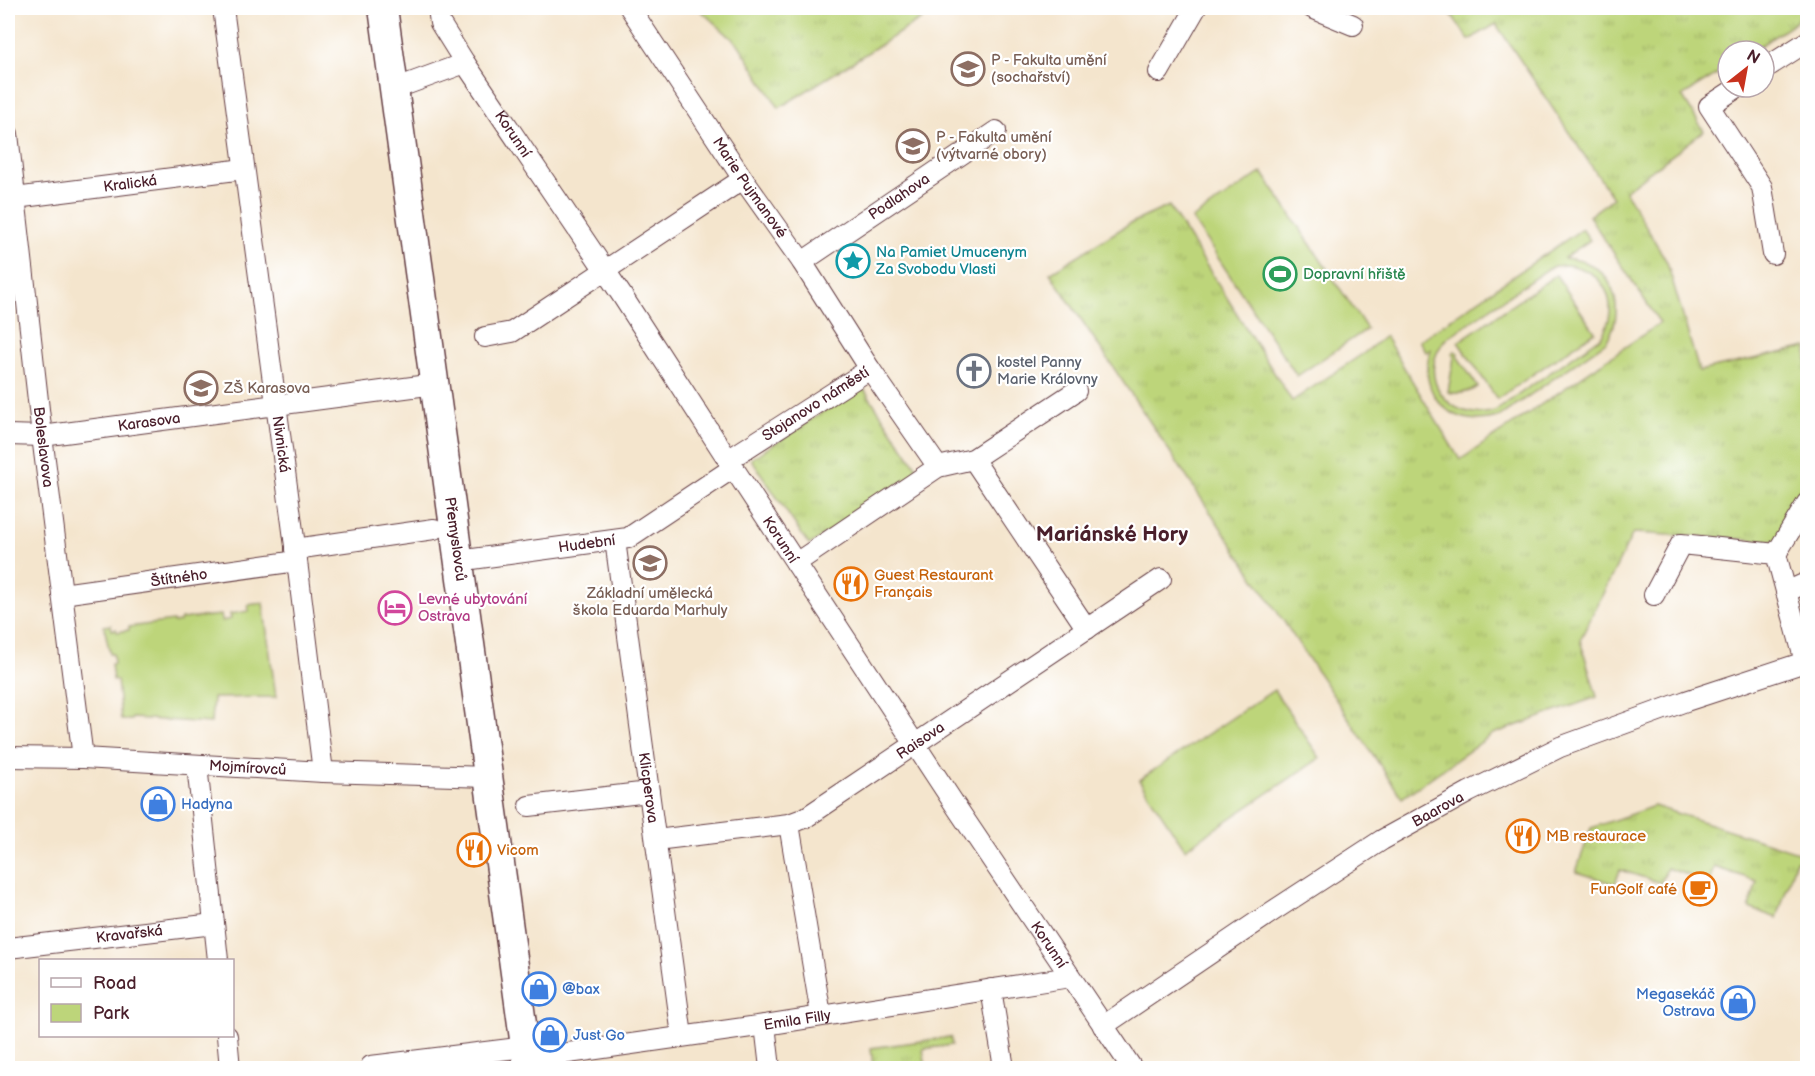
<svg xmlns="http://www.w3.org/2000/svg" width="1815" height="1076" viewBox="0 0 1815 1076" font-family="'Balsamiq Sans',sans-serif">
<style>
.grass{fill:url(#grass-tufts);stroke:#847a52;stroke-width:1.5}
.green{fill:#bdd57a;stroke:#847a52;stroke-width:1.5;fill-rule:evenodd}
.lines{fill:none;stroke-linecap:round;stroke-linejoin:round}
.street-casing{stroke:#643d43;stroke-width:22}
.secondary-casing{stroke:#643d43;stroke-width:31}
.street{stroke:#fff;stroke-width:20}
.secondary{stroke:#fff;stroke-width:28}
.labels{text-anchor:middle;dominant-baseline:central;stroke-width:4.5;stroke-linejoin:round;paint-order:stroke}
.education-label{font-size:15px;fill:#785e54;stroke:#fff;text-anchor:start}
.street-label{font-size:15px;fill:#4a1f2b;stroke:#fff}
.culture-label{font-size:15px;fill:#0d838f;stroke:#fff;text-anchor:start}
.leisure-label{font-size:15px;fill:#27864d;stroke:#fff;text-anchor:start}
.worship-label{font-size:15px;fill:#5b616d;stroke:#fff;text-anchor:start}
.food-label{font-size:15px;fill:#c56008;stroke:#fff;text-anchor:start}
.hotel-label{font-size:15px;fill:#b23c85;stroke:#fff;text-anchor:start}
.shop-label{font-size:15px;fill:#366cbe;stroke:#fff;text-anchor:start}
.district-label{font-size:21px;font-weight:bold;fill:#4a1f2b;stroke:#fff}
</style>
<defs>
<pattern id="grass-tufts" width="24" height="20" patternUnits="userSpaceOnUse" patternTransform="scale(1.5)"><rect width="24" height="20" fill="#bdd57a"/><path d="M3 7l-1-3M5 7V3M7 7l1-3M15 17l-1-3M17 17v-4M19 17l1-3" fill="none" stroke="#a4b66a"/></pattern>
</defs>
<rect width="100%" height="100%" fill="#fff"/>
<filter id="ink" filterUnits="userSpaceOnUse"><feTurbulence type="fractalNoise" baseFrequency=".0167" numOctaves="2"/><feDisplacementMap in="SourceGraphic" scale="12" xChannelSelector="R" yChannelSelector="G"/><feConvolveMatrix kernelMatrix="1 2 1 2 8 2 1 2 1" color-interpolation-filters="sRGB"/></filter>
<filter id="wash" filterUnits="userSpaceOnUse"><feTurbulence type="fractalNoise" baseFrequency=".008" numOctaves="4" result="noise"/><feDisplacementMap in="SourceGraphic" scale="24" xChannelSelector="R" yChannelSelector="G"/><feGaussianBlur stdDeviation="1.35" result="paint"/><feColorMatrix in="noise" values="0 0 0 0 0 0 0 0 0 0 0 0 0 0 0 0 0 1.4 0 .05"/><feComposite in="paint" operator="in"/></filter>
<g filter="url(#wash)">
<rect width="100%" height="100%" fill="#f4e5cd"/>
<path class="grass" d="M698,8H939L779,108L739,45Z
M1447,8H1804L1795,23L1752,51H1728V67L1682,96L1704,131L1625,191L1667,262L1699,371L1807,347V489L1795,542L1633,533L1580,640L1597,697L1493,734L1402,798L1050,273L1129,224L1169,206L1292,401L1364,353L1385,336L1460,460L1660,323L1589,216L1613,198L1496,24L1469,40Z
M862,386L919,471L809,545L751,459Z
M1654,806L1807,855V863L1796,860L1777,918L1749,908L1757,881L1714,867L1709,882L1667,868L1661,883L1620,870L1615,884L1576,872L1591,828Z
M951,1037L952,1045L923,1049L926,1068H873L871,1048Z"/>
<path class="green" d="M1262,172L1367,329L1297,376L1192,219Z
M1582,229L1590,240L1564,258C1571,259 1580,260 1587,263C1618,277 1624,315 1606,342L1500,416C1454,432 1415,395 1431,349L1426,352L1419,341ZM1567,265C1605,270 1622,305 1601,337L1495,411C1448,425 1413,374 1447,338L1548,269L1554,266Z
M1556,275L1595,332L1497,399L1458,342Z
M1455,351L1458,353L1457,356L1478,387C1468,393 1459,395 1448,392L1454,357L1452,353Z
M263,603L276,697L213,698L211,723L132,718L131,720H121L117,680H113L111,664H114L113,654H110L104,626L111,625L112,630L116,629L117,632L129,630V627L173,621V623L180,622L181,619L221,615L222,621L231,619L230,614L249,611L248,605Z
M1274,690L1320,758L1185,849L1139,780Z"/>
</g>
<g filter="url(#ink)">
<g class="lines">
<g class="street-casing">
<g id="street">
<path id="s1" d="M223,8L297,561L323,772"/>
<path id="s2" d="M438,8L440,23L465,63L621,294L721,449L957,808L1132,1068"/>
<path id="s3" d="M630,8L743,179L802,262L870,369L938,467"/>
<path d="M1312,8L1353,25"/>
<path d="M1764,69L1808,41"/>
<path d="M1159,72L1196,8"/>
<path d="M1738,87L1709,106L1762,187L1773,254"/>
<path d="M394,89L465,63"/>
<path id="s4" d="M8,134L42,436L83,758"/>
<path id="s5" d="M15,198L244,169"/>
<path id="s6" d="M802,262L996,131"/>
<path d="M485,337L512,332L743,179"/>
<path id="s7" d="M8,435L42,436L435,384"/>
<path d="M973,459L1087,629"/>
<path id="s8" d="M728,460L870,369"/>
<path id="s9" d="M615,540L682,1036"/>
<path d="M295,549L434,529"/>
<path d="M1776,554L1807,503"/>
<path id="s10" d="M458,561L628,538L733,468"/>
<path d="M796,563L938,467L973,459L1076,391"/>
<path d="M1786,592L1808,582"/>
<path id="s11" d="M62,594L297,561"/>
<path d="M1654,595L1681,544L1776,554L1805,662"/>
<path id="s12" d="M8,757L83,758L323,772L488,777"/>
<path d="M197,765L218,960"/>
<path d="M529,806L649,792"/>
<path d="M789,824L821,1015"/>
<path id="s13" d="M656,840L789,824L805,818L1161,579"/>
<path id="s14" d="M8,948L214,924"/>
<path d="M991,989L1004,1068"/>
<path d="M765,1025L770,1068"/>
<path id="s15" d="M1103,1026L1273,911L1382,840L1469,792L1560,747L1686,701L1808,661"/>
<path d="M227,1036L230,1068"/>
<path id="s16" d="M526,1059L765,1025L1070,977"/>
<path d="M371,1066L525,1047"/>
</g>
</g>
<g class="secondary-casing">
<g id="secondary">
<path id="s17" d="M383,8L528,1068"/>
</g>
</g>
<use href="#street" class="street"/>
<use href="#secondary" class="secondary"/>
</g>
</g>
<defs>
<g id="university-ring" transform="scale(1.725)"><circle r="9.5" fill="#fff" stroke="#8d6e63" stroke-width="1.5"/><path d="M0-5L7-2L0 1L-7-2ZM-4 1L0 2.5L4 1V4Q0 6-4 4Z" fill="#8d6e63"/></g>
<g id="sight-ring" transform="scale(1.725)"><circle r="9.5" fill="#fff" stroke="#0f9aa8" stroke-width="1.5"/><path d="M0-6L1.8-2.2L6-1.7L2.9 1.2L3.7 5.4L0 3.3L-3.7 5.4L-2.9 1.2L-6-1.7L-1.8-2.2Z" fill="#0f9aa8"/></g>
<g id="stadium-ring" transform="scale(1.725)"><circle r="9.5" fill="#fff" stroke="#2e9e5b" stroke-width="1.5"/><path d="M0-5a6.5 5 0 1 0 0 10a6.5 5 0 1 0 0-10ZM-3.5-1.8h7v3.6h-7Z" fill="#2e9e5b"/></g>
<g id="church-ring" transform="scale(1.725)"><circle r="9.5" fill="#fff" stroke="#6b7280" stroke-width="1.5"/><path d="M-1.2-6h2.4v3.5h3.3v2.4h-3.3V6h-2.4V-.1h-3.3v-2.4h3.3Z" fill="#6b7280"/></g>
<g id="school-ring" transform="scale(1.725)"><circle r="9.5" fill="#fff" stroke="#8d6e63" stroke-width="1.5"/><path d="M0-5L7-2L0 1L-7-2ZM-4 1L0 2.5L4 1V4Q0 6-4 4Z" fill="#8d6e63"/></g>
<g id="restaurant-ring" transform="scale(1.725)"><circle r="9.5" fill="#fff" stroke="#e8710a" stroke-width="1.5"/><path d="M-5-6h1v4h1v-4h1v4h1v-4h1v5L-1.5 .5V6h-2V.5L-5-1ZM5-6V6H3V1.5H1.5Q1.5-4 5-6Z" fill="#e8710a"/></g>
<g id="hotel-ring" transform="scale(1.725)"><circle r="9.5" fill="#fff" stroke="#d1479c" stroke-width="1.5"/><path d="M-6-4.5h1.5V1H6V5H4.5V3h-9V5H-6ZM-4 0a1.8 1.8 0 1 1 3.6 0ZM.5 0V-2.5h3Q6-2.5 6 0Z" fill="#d1479c"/></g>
<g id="shop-ring" transform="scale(1.725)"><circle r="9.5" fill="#fff" stroke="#3f7fe0" stroke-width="1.5"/><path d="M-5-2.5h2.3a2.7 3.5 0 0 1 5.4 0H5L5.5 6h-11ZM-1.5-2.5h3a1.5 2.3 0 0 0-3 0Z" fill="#3f7fe0"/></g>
<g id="cafe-ring" transform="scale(1.725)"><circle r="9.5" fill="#fff" stroke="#e8710a" stroke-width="1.5"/><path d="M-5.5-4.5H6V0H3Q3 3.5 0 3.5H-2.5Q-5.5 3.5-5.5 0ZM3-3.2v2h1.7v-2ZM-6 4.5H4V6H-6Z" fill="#e8710a"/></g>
</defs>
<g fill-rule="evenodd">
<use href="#university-ring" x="968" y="69"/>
<use href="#university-ring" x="913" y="146"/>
<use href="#sight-ring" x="853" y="261"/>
<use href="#stadium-ring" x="1280" y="274"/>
<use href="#church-ring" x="974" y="371"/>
<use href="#school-ring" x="201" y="388"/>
<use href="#school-ring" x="650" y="563"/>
<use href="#restaurant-ring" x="851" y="584"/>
<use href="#hotel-ring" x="395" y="608"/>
<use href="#shop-ring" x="158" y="804"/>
<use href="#restaurant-ring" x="1523" y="836"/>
<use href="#restaurant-ring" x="474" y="850"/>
<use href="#cafe-ring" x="1700" y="889"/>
<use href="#shop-ring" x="539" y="989"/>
<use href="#shop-ring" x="1738" y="1003"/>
<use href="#shop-ring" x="550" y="1035"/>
</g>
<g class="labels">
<g class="education-label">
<text x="991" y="60">P - Fakulta umění<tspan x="991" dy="17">(sochařství)</tspan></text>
<text x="936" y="137">P - Fakulta umění<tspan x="936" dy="17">(výtvarné obory)</tspan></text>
<text x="224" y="388">ZŠ Karasova</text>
<text x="650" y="593" text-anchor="middle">Základní umělecká<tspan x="650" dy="17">škola Eduarda Marhuly</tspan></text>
</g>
<g class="street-label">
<text stroke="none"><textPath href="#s2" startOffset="148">Korunní</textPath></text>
<text stroke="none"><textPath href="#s5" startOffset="116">Kralická</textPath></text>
<text stroke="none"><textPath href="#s3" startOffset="216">Marie Pujmanové</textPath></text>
<text stroke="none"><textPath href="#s6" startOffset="117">Podlahova</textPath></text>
<text stroke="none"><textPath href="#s8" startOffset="104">Stojanovo náměstí</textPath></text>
<text stroke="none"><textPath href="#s7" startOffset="142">Karasova</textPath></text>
<text stroke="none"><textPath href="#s1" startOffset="440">Nivnická</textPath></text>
<text stroke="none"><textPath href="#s4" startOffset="315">Boleslavova</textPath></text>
<text stroke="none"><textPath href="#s17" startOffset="536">Přemyslovců</textPath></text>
<text stroke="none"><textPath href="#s2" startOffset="634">Korunní</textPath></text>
<text stroke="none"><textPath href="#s10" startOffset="130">Hudební</textPath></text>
<text stroke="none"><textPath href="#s11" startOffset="118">Štítného</textPath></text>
<text stroke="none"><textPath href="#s13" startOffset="290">Raisova</textPath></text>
<text stroke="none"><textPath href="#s12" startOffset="240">Mojmírovců</textPath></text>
<text stroke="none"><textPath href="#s9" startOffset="250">Klicperova</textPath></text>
<text stroke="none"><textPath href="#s15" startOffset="399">Baarova</textPath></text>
<text stroke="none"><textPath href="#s14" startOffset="122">Kravařská</textPath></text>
<text stroke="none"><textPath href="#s2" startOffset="1120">Korunní</textPath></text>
<text stroke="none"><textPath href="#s16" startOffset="274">Emila Filly</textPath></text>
</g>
<g class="culture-label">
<text x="876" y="252">Na Pamiet Umucenym<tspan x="876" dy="17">Za Svobodu Vlasti</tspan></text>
</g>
<g class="leisure-label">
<text x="1303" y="274">Dopravní hřiště</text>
</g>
<g class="worship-label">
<text x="997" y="362">kostel Panny<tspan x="997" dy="17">Marie Královny</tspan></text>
</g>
<g class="food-label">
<text x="874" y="575">Guest Restaurant<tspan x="874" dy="17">Français</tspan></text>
<text x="1546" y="836">MB restaurace</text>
<text x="497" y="850">Vicom</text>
<text x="1677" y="889" text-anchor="end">FunGolf café</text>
</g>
<g class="hotel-label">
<text x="418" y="599">Levné ubytování<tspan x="418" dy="17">Ostrava</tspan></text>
</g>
<g class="shop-label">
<text x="181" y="804">Hadyna</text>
<text x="562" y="989">@bax</text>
<text x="1715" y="994" text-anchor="end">Megasekáč<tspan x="1715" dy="17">Ostrava</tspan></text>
<text x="573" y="1035">Just Go</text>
</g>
<g class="district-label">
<text x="1112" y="534">Mariánské Hory</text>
</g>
</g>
<rect width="1815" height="1076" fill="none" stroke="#fff" stroke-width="30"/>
<rect x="39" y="959" width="195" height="78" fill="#ffffff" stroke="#b7a5aa" stroke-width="1.5"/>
<rect x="51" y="978" width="30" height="9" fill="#ffffff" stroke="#b7a5aa" stroke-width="1.5"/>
<text x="93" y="989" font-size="18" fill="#4a1f2b">Road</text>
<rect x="51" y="1004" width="30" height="18" fill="#bdd57a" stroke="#b7a5aa" stroke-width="1.5"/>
<text x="93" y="1019" font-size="18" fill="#4a1f2b">Park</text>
<g transform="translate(1746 69) rotate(31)"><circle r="28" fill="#ffffff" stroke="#b7a5aa" stroke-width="1.5"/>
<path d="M0-4.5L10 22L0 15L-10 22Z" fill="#c8321e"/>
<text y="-9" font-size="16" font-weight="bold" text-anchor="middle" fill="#4a1f2b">N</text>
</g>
</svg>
